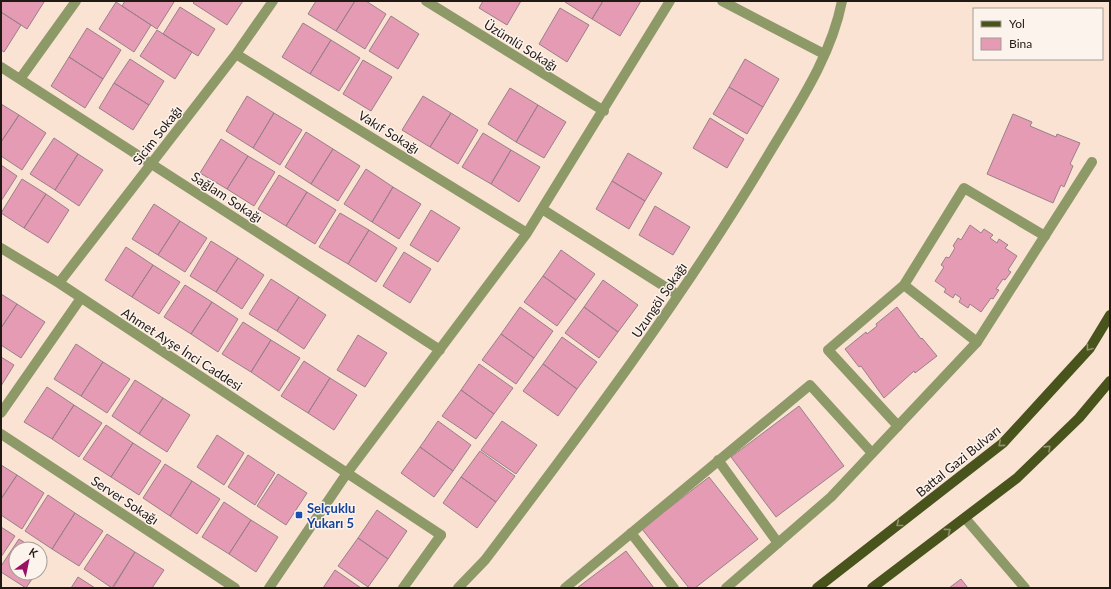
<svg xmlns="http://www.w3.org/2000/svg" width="1111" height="589" viewBox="0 0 1111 589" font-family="Lato,sans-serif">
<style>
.building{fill:#e59bb4;stroke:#998088}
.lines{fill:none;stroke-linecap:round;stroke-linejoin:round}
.lane{stroke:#8e9968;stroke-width:10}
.street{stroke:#8e9968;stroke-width:10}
.primary{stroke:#49531c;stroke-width:10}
.oneway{stroke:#919370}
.transit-dot{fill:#1a4fb4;stroke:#fdf3ed;stroke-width:1.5}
.labels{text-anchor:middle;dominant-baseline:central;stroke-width:3;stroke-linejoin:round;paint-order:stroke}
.street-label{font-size:13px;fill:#211913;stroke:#fdf3ed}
.transit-label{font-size:13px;font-weight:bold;fill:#164399;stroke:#fdf3ed;text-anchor:start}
</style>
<rect width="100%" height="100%" fill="#fae3d3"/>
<path class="building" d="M1,1H42L44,2L27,29L1,12Z
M125,1H172L174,2L157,29L122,6Z
M195,1H243L227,25L193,3Z
M316,1H355L336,31L308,14Z
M355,1H366L386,14L365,49L336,31Z
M483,1H521L507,25L479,8Z
M565,1H603L592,19L565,2Z
M603,1H641L620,36L592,19Z
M116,2L151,25L134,52L99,29Z
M180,7L215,29L198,56L163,34Z
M560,8L589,25L567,62L539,44Z
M1,12L21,25L4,52L1,50Z
M391,16L419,34L398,69L369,51Z
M303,23L331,40L310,74L282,57Z
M87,28L121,50L103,79L69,57Z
M157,30L192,52L175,79L140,56Z
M331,40L360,58L339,91L310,74Z
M69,57L103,79L85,108L51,86Z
M130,59L164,81L149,105L114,83Z
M745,59L779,79L763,107L729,87Z
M363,60L392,77L371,111L343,94Z
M114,83L149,105L133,130L99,108Z
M729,87L763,107L747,134L713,114Z
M510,88L538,105L516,142L488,124Z
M247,96L274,113L253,148L226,131Z
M423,96L451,113L430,147L402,130Z
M1,104L19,115L1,142Z
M538,105L566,122L544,158L516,142Z
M274,113L302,130L280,165L253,148Z
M451,113L478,130L458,164L430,147Z
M1013,114L1032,122L1030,126L1056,137L1057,134L1080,143L1070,164L1073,166L1064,187L1061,185L1053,203L987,174Z
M19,115L46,133L22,170L1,156V142Z
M710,118L744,139L727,168L693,148Z
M306,132L333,149L311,184L285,167Z
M483,133L511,150L491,184L462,167Z
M54,138L78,154L55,190L30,174Z
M221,139L248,156L227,189L200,173Z
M333,149L360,166L338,201L311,184Z
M511,150L540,167L519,202L491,184Z
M628,153L662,173L645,201L612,181Z
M78,154L103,170L79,206L55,190Z
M248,156L275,172L254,206L227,189Z
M1,165L17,176L1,201Z
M366,169L393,187L372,222L344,204Z
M279,175L307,192L286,226L258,209Z
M22,179L46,194L24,228L1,213Z
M612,181L645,201L629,229L596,209Z
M393,187L421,204L399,239L372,222Z
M307,192L336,210L315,244L286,226Z
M46,194L69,210L48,243L24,228Z
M154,204L180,221L158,255L132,239Z
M655,206L690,227L673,255L639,235Z
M431,210L460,228L438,262L410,245Z
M340,213L369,230L348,264L319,247Z
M180,221L207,238L185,272L158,255Z
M970,225L981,233L984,229L993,235L990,238L997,243L999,239L1008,245L1005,248L1017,256L1008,270L1011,272L1005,280L1003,279L996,289L999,290L993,299L991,298L981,312L970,304L968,308L959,302L961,298L955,294L953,298L944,292L946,289L935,281L944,267L941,265L946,257L949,258L955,248L953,246L958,238L961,240Z
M369,230L397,248L376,282L348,264Z
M211,241L238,258L216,292L190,276Z
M126,247L153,265L132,297L105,280Z
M561,250L595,274L576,300L543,276Z
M404,252L431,269L410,303L383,286Z
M238,258L264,275L242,309L216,292Z
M153,265L180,282L159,314L132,297Z
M543,276L576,300L557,326L524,302Z
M271,279L299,297L277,331L249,314Z
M603,280L638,305L618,332L584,307Z
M185,285L212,302L191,334L164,317Z
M1,294L17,304L1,328Z
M299,297L326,315L304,349L277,331Z
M212,302L238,319L218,352L191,334Z
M17,304L45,322L21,358L1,345V328Z
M520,307L553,331L534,358L501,334Z
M584,307L618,332L599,358L565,333Z
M897,307L921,339L922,338L937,356L915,373L914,371L884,398L861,366L859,367L845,349L866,332L867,334L877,326L876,324Z
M243,322L271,340L251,372L222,354Z
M501,334L534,358L516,384L482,360Z
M358,335L387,353L365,387L337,370Z
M562,337L597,362L577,389L543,364Z
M271,340L300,358L279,391L251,372Z
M76,344L103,362L81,396L54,379Z
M1,357L14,365L1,386Z
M304,361L330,378L308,413L281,396Z
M103,362L130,379L107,413L81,396Z
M479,364L513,388L494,414L461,390Z
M543,364L577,389L558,416L523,391Z
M330,378L357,395L334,430L308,413Z
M135,380L163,398L139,434L112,416Z
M47,387L74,405L52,439L24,422Z
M461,390L494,414L476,439L442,416Z
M163,398L190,415L167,452L139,434Z
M74,405L102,423L79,457L52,439Z
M799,406L844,466L776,517L731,457Z
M438,421L471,445L453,471L420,447Z
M502,421L537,445L516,474L481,450Z
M106,425L133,443L111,477L83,459Z
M217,435L244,453L224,485L197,467Z
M133,443L161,461L139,495L111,477Z
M420,447L453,471L434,497L401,473Z
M480,451L515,476L496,502L461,477Z
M248,455L275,473L255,505L228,487Z
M165,464L192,481L170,516L143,498Z
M1,465L17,475L1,499Z
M278,474L307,493L286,525L257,506Z
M17,475L44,493L22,529L1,515V499Z
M461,477L496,502L477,528L443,503Z
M709,477L758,539L695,588H689L642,529Z
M192,481L220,499L197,534L170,516Z
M48,495L75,513L52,549L25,531Z
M224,502L251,520L229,554L202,537Z
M377,510L407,531L388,559L358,538Z
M75,513L103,531L79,566L52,549Z
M251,520L278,537L256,572L229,554Z
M1,527L15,536L1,557Z
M107,534L135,552L112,588L84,569Z
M358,538L388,559L368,587L338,566Z
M19,539L35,549H16V573H36L26,588L1,572V566Z
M626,551L654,588H577Z
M40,552L47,557L40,567Z
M135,552L164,570L152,588H113Z
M335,570L361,588H323Z
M78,577L95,588H71Z
M961,579L968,588H949Z"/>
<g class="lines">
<path class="lane" d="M904,285L977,342
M898,426L828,350L904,285L964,188L1045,236
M718,460L778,543
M631,533L674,588
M403,588L441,535
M565,588L810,385L872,453"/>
<path class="street" d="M426,1L604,111
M722,1L824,54
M236,54L527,233
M1,67L440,350
M20,79L76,1
M542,209L678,295
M1,248L59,283L441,535
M59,283L236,54L273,1
M1,413L81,298
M1,434L235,588
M965,518L1025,588
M269,588L347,473L527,233L670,1
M458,588L485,560C584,429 683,298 767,157C796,108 831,58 842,1
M726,588L831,497L977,342L1092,162"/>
<path class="primary" d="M817,588L1003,443L1090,348L1110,315
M872,588L1017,478L1079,418L1110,381"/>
</g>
<defs><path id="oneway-chevron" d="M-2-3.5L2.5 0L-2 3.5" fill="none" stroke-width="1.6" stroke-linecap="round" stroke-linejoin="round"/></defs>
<g class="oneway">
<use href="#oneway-chevron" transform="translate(1089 348) rotate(127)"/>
<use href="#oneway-chevron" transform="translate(1001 444) rotate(139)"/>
<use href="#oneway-chevron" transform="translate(1048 448) rotate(-44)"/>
<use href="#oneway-chevron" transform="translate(899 524) rotate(142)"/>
<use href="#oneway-chevron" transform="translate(948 531) rotate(-37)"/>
</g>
<rect class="transit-dot" x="295" y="511" width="8" height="8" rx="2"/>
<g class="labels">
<g class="street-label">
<text transform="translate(521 45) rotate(32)">Üzümlü Sokağı</text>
<text transform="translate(389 132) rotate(32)">Vakıf Sokağı</text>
<text transform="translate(157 135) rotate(-52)">Sicim Sokağı</text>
<text transform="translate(227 197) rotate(33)">Sağlam Sokağı</text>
<text transform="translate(659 300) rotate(-56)">Uzungöl Sokağı</text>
<text transform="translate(182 349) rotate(33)">Ahmet Ayşe İnci Caddesi</text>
<text transform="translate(958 461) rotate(-39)">Battal Gazi Bulvarı</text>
<text transform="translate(125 500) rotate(33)">Server Sokağı</text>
</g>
<g class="transit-label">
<text x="307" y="508">Selçuklu<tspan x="307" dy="15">Yukarı 5</tspan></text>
</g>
</g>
<rect width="1111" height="589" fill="none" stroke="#211913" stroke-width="4"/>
<rect x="973" y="8" width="130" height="52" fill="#fdf3ed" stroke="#a59c96"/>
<rect x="981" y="21" width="20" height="6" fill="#49531c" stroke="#a59c96"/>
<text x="1009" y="28" font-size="12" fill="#211913">Yol</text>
<rect x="981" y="38" width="20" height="12" fill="#e59bb4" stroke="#a59c96"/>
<text x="1009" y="48" font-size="12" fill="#211913">Bina</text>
<g transform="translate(28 561) rotate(33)"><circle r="19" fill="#fdf3ed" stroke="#a59c96"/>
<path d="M0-3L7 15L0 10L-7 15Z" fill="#981165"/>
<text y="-6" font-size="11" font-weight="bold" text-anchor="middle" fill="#211913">K</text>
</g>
</svg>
